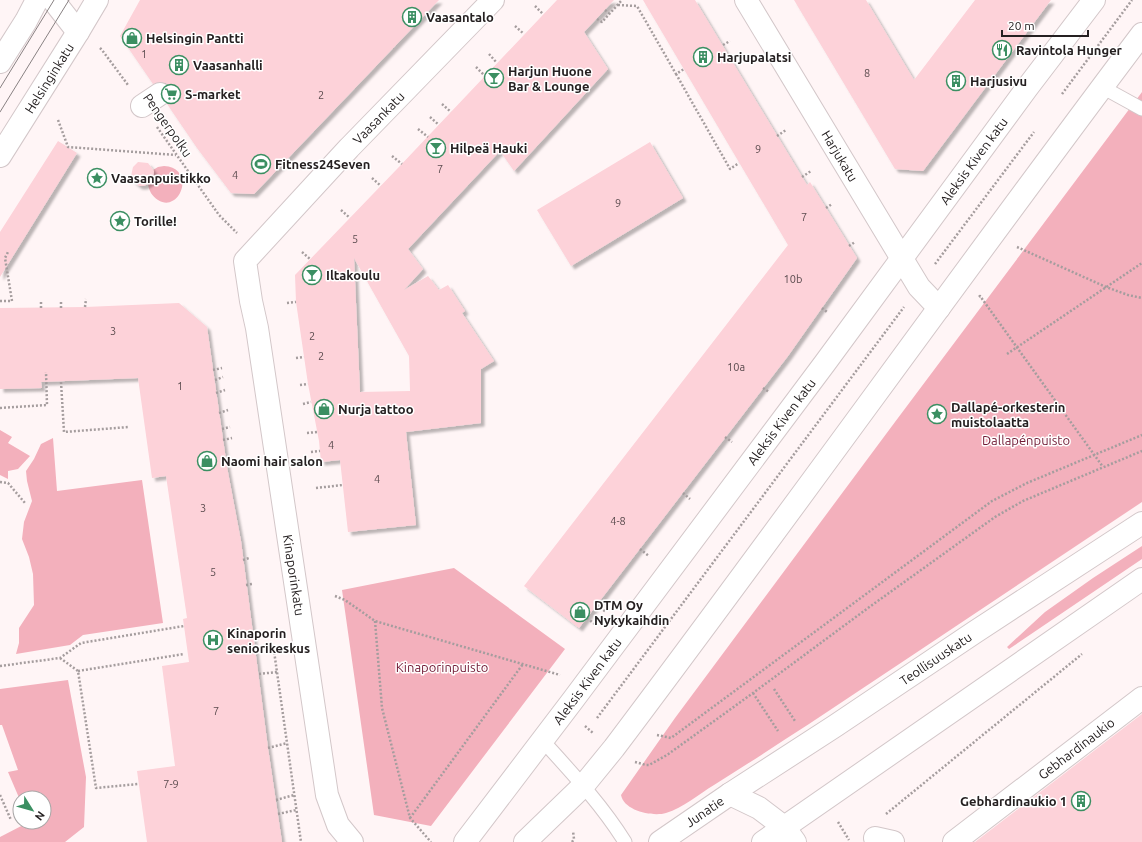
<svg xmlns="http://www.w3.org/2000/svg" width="1142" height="842" viewBox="0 0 1142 842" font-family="Ubuntu,sans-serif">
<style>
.green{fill:#f3b0bc}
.building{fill:#fdd2d9;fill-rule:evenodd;filter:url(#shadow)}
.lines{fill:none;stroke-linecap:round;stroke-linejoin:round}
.lane-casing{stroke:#d3c7c9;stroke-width:15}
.street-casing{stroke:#d3c7c9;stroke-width:24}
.secondary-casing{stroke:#d3c7c9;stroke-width:24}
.primary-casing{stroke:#d3c7c9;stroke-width:24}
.path{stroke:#a59d9e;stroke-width:2.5;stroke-dasharray:2 2;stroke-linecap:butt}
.lane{stroke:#fff;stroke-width:13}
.street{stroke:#fff;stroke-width:22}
.secondary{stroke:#fff;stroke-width:22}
.primary{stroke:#fff;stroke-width:22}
.tram{stroke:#888182;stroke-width:1}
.labels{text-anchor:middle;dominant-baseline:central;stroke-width:3;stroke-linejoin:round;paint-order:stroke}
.number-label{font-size:11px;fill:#5b4c4f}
.poi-label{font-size:13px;font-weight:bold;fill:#252021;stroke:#fff;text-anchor:start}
.street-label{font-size:13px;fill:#252021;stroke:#fff}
.park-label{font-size:13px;fill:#711a35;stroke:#fff}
</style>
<defs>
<filter id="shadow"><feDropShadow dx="3.5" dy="3.5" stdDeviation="1" flood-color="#0004"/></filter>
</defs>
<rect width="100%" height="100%" fill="#fff5f6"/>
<path class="green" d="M1142,92V502C1031,576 920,650 809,724C778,744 746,765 714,785C699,794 683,808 666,813C653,817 624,811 621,795L675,718L892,426Z
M164,166C197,168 180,214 158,200C152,196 149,191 148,184C153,180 155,176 153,170L158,167Z
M0,430L12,437L8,443L30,456L18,469L8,471V479L0,475Z
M53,438L57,491L142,480L163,623L83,635L70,645L16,654L19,643V628L34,605L33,574L29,557L22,539L24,522L32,501L27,481L26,471L34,459L41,444Z
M1142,546V559L1009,649L1007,647L1045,612L1093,578Z
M454,568L565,649L431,826L374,815L342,590Z
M68,680L86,777L84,827L65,842H0V837L29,822H44V798H20V800L8,772L18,770L2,725H0V689Z"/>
<path class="building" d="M140,0H439L254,194L231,193L197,148L167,104L171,100L172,94L170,87L166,83L160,82L153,84L120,36Z
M557,0H614L584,32L608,69L514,171L500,151L408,249L423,269L404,290L428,276L439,290L448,285L465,311L462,313L494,361L481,369V423L406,432L416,525L348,532L340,460L321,462L319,441L308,384L296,302L295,275L397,169ZM354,258L409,356L410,391L360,392Z
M643,0H695L807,185L810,182L857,258L788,356L579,628L524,586L788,245Z
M794,0H866L914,80L975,0H1051L923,171L895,169Z
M58,141L77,153L0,277V232Z
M650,142L683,198L571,266L537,210Z
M138,162L148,163L154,171L153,177L152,181L144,186H139L135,183L132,180L131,176L133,167Z
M179,303L207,327L227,467L241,541L268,748L282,842H147L137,771L175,766L162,666L189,662L183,619L187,618L166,476L152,478L138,378L41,382L42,388L0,389V308L85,307Z
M1142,714V842H975Z"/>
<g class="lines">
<g class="lane-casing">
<path id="lane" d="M1102,87L1142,109
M543,741C572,773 602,805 625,842"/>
</g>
<g class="street-casing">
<g id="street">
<path d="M53,0L78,32"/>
<path id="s1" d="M746,0L919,287L939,308"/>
<path d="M142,106L160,94"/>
<path d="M875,838L893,842"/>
<path id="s2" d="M352,842L338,825L327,795L257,328L251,301L245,261L349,148L493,0"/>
<path id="s3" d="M465,842L573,700L825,363L1027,88L1094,0"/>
<path d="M525,842L583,786L614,748C792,512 964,270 1142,34"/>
<path id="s4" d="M954,842L1142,698"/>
</g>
</g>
<g class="secondary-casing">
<g id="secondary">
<path d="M0,62L26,21L37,0"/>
<path id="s5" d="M0,156L78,32L97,0"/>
</g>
</g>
<g class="primary-casing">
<g id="primary">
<path d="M730,794L759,808L784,827L795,842"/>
<path id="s6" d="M660,842L730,794L835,726L975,632L1142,523"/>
<path d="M763,842L1142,579"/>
</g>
</g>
<path class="path" d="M618,5L637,6L676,74L684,69
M535,6L543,14
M605,10L609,13
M597,19L602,22L622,0
M515,26L524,34
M723,45L730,41
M100,48L102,50L128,85
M489,54L497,63
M476,67L485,76
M676,74L730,169L739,163
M1062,94L1132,0
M442,104L451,112
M430,117L439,125
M58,120L68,147L176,155
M157,127L219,215L237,233
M418,129L428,137
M777,136L786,130
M392,156L402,164
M802,177L811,171
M372,178L381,186
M826,208L832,204
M341,210L350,218
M849,246L855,242
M1017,247L1106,287L1128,295L1142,298
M302,252L310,259
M935,264L1034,132
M979,297L980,296L1103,467
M0,301H12L5,258L8,252
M287,303L296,302
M85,307L86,299
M41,308V300
M61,308V300
M822,308L827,312
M1007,354L1142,263
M296,358L304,357
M213,370L222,368
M215,380L223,377
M61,382L64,432L129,427
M300,385L308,384
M763,388L769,392
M216,393L225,390
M303,404L311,402
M0,408L47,405L46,372
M219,413L228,410
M222,429L230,427
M307,433L317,432
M725,437L732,442
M223,440L232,438
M311,452L320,451
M0,482L8,483L25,503
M316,488L343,485
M683,493L690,499
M640,549L649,556
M243,560L249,558
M246,585L252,584
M335,596L345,600L375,621L560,675
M597,605L606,612
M587,618L596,625
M375,621L382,708L410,818L431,842
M278,646L274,651L301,842
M255,650L269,645
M60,658L78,671L96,788L138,784
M0,666L60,658L81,643L184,626
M78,671L184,654
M259,674L277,672
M774,689L795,721
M753,693L778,731
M597,718L904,307
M585,726L593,733
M657,735L671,738L992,501L1027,483L1142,435
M268,748L287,743
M635,762L646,765H649L667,755L753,693L868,608L995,517L1023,501L1142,451
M0,795L11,820
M276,800L294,795
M278,814L296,810
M886,814L1082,654
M410,818L523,664
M838,822L849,840
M572,842L574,839L573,831"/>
<use href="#lane" class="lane"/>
<use href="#street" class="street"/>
<use href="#secondary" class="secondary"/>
<use href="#primary" class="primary"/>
<path class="tram" d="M0,88L54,0
M0,112L69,0"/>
</g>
<defs>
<g id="building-ring" transform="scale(1)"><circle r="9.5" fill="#fff" stroke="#3b8f62" stroke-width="1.5"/><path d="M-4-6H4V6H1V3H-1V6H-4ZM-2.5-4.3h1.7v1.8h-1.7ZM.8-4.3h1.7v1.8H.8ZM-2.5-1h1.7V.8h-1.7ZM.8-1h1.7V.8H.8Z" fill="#3b8f62"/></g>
<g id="shop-ring" transform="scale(1)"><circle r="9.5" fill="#fff" stroke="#3b8f62" stroke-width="1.5"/><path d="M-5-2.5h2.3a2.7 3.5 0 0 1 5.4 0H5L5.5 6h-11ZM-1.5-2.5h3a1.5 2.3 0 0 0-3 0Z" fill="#3b8f62"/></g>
<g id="restaurant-ring" transform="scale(1)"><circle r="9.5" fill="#fff" stroke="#3b8f62" stroke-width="1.5"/><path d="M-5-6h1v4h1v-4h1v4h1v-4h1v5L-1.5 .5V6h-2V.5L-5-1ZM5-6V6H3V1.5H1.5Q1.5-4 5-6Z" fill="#3b8f62"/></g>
<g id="bar-ring" transform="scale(1)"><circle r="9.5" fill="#fff" stroke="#3b8f62" stroke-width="1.5"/><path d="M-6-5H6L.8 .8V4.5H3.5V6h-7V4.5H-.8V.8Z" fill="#3b8f62"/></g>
<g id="supermarket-ring" transform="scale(1)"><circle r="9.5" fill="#fff" stroke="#3b8f62" stroke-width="1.5"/><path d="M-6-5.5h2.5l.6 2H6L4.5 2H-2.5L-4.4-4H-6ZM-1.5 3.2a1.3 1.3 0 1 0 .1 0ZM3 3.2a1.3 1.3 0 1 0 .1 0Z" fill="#3b8f62"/></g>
<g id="stadium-ring" transform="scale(1)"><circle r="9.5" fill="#fff" stroke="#3b8f62" stroke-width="1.5"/><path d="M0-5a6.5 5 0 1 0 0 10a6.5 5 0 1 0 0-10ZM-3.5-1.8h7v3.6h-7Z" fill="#3b8f62"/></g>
<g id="sight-ring" transform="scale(1)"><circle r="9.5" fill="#fff" stroke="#3b8f62" stroke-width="1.5"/><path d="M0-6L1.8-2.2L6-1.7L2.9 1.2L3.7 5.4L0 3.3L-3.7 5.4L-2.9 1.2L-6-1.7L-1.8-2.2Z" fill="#3b8f62"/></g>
<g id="hospital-ring" transform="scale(1)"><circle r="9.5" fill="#fff" stroke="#3b8f62" stroke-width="1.5"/><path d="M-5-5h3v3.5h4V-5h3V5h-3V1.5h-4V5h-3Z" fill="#3b8f62"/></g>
</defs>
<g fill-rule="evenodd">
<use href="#building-ring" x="412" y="17"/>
<use href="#shop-ring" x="132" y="38"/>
<use href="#restaurant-ring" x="1002" y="50"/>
<use href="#building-ring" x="703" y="57"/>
<use href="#building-ring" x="179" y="65"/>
<use href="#bar-ring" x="494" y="78"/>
<use href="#building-ring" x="956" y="81"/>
<use href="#supermarket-ring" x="171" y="94"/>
<use href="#bar-ring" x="436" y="148"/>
<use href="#stadium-ring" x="261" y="164"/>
<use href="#sight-ring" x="97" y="178"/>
<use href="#sight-ring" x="120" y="221"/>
<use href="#bar-ring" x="312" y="275"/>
<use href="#shop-ring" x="324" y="409"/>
<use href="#sight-ring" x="937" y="414"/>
<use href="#shop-ring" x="207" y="461"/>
<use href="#shop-ring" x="580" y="612"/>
<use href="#hospital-ring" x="213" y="640"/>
<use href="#building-ring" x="1081" y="801"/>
</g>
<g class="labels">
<g class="number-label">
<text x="144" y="54">1</text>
<text x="867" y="73">8</text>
<text x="321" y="95">2</text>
<text x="758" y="149">9</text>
<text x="440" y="169">7</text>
<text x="235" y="175">4</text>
<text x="618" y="203">9</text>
<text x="804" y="217">7</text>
<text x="355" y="239">5</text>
<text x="793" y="279">10b</text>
<text x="113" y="331">3</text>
<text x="312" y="336">2</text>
<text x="321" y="356">2</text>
<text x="736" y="367">10a</text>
<text x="180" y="386">1</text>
<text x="331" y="445">4</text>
<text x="377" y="479">4</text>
<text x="203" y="508">3</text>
<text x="618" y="521">4-8</text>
<text x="213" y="572">5</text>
<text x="216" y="711">7</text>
<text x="171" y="784">7-9</text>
</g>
<g class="poi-label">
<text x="426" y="17">Vaasantalo</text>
<text x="146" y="38">Helsingin Pantti</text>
<text x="1016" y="50">Ravintola Hunger</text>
<text x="717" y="57">Harjupalatsi</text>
<text x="193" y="65">Vaasanhalli</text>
<text x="508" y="71">Harjun Huone<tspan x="508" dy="15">Bar &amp; Lounge</tspan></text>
<text x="970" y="81">Harjusivu</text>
<text x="185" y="94">S-market</text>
<text x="450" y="148">Hilpeä Hauki</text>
<text x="275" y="164">Fitness24Seven</text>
<text x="111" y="178">Vaasanpuistikko</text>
<text x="134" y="221">Torille!</text>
<text x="326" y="275">Iltakoulu</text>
<text x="951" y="407">Dallapé-orkesterin<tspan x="951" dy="15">muistolaatta</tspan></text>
<text x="338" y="409">Nurja tattoo</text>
<text x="221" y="461">Naomi hair salon</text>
<text x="594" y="605">DTM Oy<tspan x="594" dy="15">Nykykaihdin</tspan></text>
<text x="227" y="633">Kinaporin<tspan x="227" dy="15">seniorikeskus</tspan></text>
<text x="1067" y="801" text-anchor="end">Gebhardinaukio 1</text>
</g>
<g class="street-label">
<text stroke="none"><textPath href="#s5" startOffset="92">Helsinginkatu</textPath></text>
<text stroke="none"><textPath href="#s2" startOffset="790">Vaasankatu</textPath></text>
<text transform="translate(168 125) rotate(55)">Pengerpolku</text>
<text stroke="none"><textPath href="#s1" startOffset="182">Harjukatu</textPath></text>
<text stroke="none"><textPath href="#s3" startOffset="850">Aleksis Kiven katu</textPath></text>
<text stroke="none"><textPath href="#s3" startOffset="526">Aleksis Kiven katu</textPath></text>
<text transform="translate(294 575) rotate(81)">Kinaporinkatu</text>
<text stroke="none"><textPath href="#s6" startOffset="331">Teollisuuskatu</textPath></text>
<text stroke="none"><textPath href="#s3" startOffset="202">Aleksis Kiven katu</textPath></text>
<text stroke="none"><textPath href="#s4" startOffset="154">Gebhardinaukio</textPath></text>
<text stroke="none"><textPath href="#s6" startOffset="54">Junatie</textPath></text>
</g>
<g class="park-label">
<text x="1026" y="440">Dallapénpuisto</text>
<text x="442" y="667">Kinaporinpuisto</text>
</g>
</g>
<g transform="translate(32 810) rotate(127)"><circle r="19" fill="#ffffff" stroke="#a8a6a6"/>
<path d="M0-3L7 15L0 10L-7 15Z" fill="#3b8f62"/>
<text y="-6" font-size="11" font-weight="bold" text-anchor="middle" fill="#252021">N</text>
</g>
<path d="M1002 30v6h86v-6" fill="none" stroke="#252021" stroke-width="2"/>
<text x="1008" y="30" font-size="12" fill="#252021" stroke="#ffffff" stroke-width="3" paint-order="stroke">20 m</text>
</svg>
